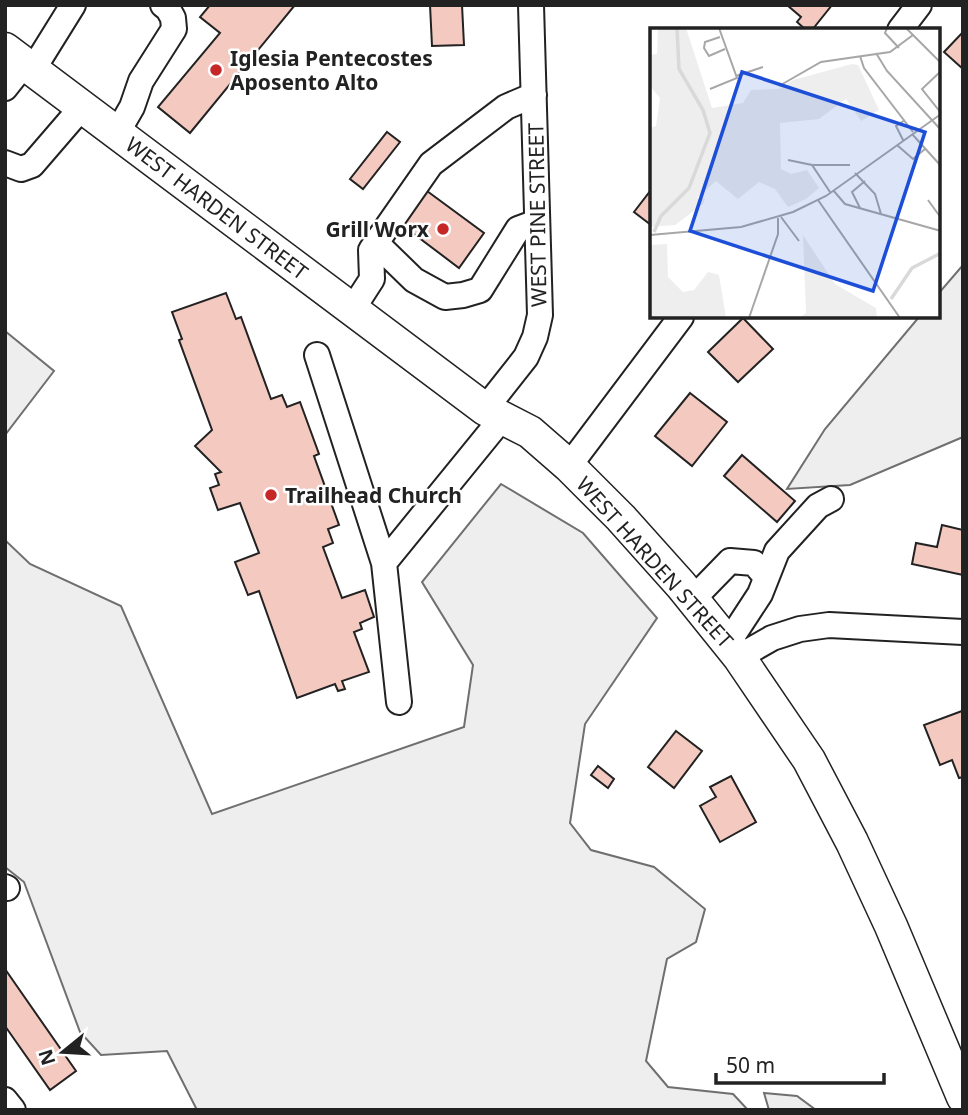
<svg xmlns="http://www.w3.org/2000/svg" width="968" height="1115" viewBox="0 0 968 1115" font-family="'Noto Sans',sans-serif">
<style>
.green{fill:#eee;stroke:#6f6f6f;stroke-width:2}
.building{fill:#f3c9c0;stroke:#222;stroke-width:2}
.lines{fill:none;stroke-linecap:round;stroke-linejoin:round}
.minor-casing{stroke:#222;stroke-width:28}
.major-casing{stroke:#222;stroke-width:35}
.minor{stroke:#fff;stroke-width:24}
.major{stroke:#fff;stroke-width:32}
.poi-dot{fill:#c62828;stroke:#fff;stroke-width:2.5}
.labels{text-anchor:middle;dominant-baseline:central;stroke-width:5;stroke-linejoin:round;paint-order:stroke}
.poi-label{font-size:21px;font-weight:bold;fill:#222;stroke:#fff;text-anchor:start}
.street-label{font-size:21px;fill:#222;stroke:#fff}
.inset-river{fill:none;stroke:#d9d9d9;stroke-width:3.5}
.inset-road{fill:none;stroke:#a7a7a7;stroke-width:2}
.view{fill:#1d4ed8;fill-opacity:0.15;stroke:#1d4ed8;stroke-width:3.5}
.inset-edge{fill:none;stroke:#222;stroke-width:3.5}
</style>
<rect width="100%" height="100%" fill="#fff"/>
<path class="green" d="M963,265V437L850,485L787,489L825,429L919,317H938V294Z
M5,331L54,371L5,435Z
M501,484L583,533L657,618L585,724L570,823L591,850L654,867L705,909L696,942L667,959L646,1061L668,1087L733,1094L748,1110H197L167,1051L101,1055L80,1032L24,882L5,867V540L30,564L121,606L212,814L464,727L473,665L422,582Z
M764,1093L797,1096L816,1110H769Z"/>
<path class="building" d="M210,5H295L190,133L158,107L220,33L200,17Z
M430,5H462L464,45L432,46Z
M787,5H832L812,30H806L797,22L801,17Z
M963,32V69L944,52Z
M387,132L400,142L363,189L350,179Z
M651,190V225L634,212Z
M427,191L484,233L459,268L402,225Z
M226,293L236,319L241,317L271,399L282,395L287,407L300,402L319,454L314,456L339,525L328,529L333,543L323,547L342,598L365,590L374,617L360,623L362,629L354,632L369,672L342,681L345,689L338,691L335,684L297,698L259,591L248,595L235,562L259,553L240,503L218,510L210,488L219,485L215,474L221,472L195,446L212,430L179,340L182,339L172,312Z
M743,318L773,349L738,382L708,352Z
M690,393L727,422L692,466L655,436Z
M742,455L795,501L777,522L724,476Z
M942,525L963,530V575L912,564L916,543L937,547Z
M962,711L963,777L959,778L952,760L940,765L924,725Z
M676,731L702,751L674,788L648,767Z
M598,766L614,779L608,788L591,775Z
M731,776L756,822L720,842L700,806L716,797L710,787Z
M5,969L76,1071L50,1090L5,1026Z"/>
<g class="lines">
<g class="minor-casing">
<path id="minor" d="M900,30L919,5
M32,71L73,5
M5,88L24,64
M117,133L132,107L141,81L174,29L173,18L168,9L163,5
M5,163L21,169L32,165L82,107
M376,243L414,280L445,297L463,295L480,290L518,229L537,222
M352,310L372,279L371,250L431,164L506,107L534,95
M317,355L384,563
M485,409L526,357L535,337L540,315L531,5
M569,466L681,317
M693,599L730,561L754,563L766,577
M728,643L760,594L777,551L818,506L831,499
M739,657L772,638L800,629L829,625L963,632
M399,702L384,563L502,418
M5,887L7,888
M5,1100L13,1110"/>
</g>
<g class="major-casing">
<path id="major" d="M5,49L485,409L530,432L569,466L621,518L681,585L739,657L809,760L852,842L891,926L963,1097"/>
</g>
<use href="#minor" class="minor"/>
<use href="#major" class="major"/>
</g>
<g class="poi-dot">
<circle cx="216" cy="70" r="7"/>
<circle cx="443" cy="229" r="7"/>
<circle cx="271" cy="495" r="7"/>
</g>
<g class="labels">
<g class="poi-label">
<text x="230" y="58">Iglesia Pentecostes<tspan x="230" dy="24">Aposento Alto</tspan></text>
<text x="429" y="229" text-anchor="end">Grill Worx</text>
<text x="285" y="495">Trailhead Church</text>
</g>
<g class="street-label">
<text transform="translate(217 208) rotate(37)">WEST HARDEN STREET</text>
<text transform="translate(537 215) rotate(-91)">WEST PINE STREET</text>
<text transform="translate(655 562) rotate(48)">WEST HARDEN STREET</text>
</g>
</g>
<g transform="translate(650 28)">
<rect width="290" height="290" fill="#fff"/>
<path d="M8,0H36L62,80L93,75L101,62L129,61L143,52L202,36L208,37L229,82L211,93L196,71L169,91L130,95L131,141L141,146L157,142L169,160L156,171L138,179L125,161L109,154L88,171L66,153L47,170L55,171L53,176L25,197L0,199V100L6,98L10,70L0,58V27L7,26ZM153,207L185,256L226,280L227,290H149L156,285ZM17,216L18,249L33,264L44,262L58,244L69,247L76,290H0V217Z" fill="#eee"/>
<path class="inset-river" d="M4,204L11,188L39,160L60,105L53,82L29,41L27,0M241,271L262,240L291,225"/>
<path class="inset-road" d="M237,0L235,5L249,20M256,0L291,35M70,9L55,14L54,20L59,28L75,21M226,25L237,43L291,102M210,28L214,40L263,104M291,43L272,61L291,85M86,48L113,39M129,58L171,34L240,24L263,7M60,61L87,50L69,0M262,106L291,138M253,112L246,98L255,92M247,117L263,131L275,121M138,132L162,137L180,164M163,137H200M205,145L225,166L231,186M183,162L195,176L291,203M168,172L250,290M278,172L291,190M210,180L202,164L215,153M131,189L149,213M0,207L91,199L143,184L176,168L291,86M99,290L128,206V190"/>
<path class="view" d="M92,44L275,104L223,263L40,203Z"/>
<rect width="290" height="290" class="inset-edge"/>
</g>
<rect width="968" height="1115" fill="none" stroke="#222222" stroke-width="14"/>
<g transform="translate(63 1052) rotate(252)" stroke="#ffffff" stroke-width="5" paint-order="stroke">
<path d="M0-5L12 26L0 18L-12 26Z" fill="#222222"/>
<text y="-10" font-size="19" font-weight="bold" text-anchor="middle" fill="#222222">N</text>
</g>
<path d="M716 1073v10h168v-10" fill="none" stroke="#222222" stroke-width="3.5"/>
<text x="726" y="1073" font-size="21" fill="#222222" stroke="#ffffff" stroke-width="5" paint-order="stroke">50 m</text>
</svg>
